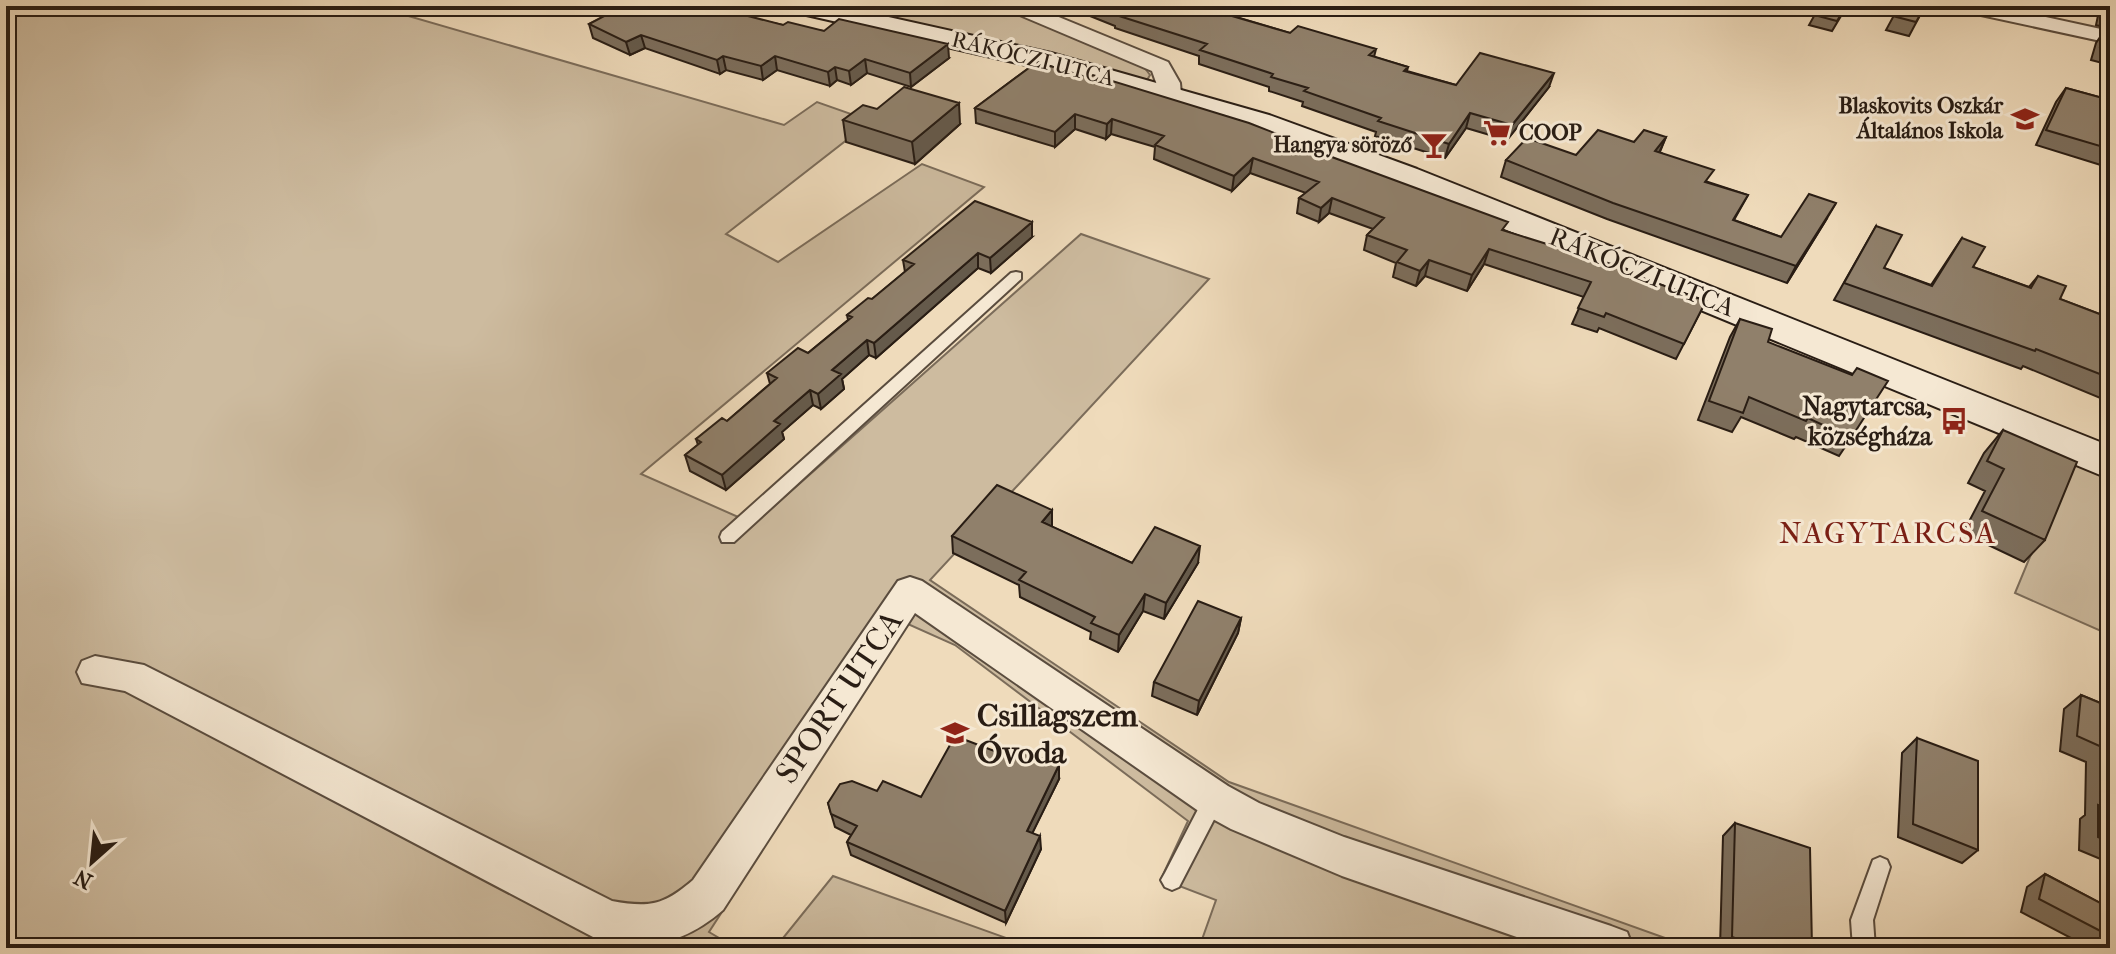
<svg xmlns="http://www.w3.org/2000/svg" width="2116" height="954" viewBox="0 0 2116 954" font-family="'IM FELL French Canon',serif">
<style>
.green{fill:#cdbb9f;stroke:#7b6c5a;stroke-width:2}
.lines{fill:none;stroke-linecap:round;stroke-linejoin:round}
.service-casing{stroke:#5a4c3e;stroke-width:4}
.minor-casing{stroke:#5a4c3e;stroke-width:4}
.secondary-casing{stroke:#291d14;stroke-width:4}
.service{fill:#f5e8d3;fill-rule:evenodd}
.minor{fill:#f5e8d3;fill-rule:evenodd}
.secondary{fill:#f5e8d3;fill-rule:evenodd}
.wall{fill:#7c6e5c;stroke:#291d14;stroke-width:2}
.shaded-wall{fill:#655a4b;stroke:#291d14;stroke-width:2}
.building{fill:#90806b;stroke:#291d14;stroke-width:2}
.labels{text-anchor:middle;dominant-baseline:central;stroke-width:6;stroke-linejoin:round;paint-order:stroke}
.far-street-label{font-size:22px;fill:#291d14;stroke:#f5e8d3}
.far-poi-label{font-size:22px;font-weight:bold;fill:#291d14;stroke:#f5e8d3;text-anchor:end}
.street-label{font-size:26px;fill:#291d14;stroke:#f5e8d3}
.poi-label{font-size:26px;font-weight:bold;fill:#291d14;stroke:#f5e8d3;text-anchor:end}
.quarter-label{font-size:30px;letter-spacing:2px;fill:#7a1f14;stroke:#f5e8d3}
.near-street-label{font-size:32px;fill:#291d14;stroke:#f5e8d3}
.near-poi-label{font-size:32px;font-weight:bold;fill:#291d14;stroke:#f5e8d3;text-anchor:start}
</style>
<rect width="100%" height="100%" fill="#efdbbb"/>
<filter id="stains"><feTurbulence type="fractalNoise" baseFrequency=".0025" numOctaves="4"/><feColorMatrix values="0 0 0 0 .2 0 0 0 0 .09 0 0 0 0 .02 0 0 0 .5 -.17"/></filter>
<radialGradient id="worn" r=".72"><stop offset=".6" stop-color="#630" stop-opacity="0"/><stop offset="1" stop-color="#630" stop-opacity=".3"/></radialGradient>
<path class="green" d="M6,6H374L784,125L817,102L871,121L726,234L778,262L922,164L984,187L641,474L754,524L1081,234L1209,279L930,580L1229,782L1693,948H1199L1216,900L1161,879L1188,821L955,645L908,624L709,932L736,948H6Z
M836,6H999L1144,67L1150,75L1147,80L1053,55Z
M2078,464L2110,477V635L2015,593L2063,477Z
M833,876L1034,948H775Z"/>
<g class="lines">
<g class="service-casing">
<path id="service" d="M1016,272L1021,273V279L734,542H722L720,537L722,532L1011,273Z
M1214,790L1221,792L1224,799L1221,806L1179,887L1172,890L1165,887L1161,880L1165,873L1207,792Z
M1880,857L1887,860L1890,867L1873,920L1875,948H1853L1851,920L1873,860Z"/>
</g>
<g class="minor-casing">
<path id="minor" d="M1005,6H1032L1168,62L1180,83L1181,94L1170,101L1162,99L1152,71L1008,10Z
M1957,6H1995L2110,31V43L1967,12Z
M910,577L922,581L1228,786L1259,803L1344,837L1611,926L1627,932L1633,948H1548L1342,876L1231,829L1200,812L915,613L723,910C684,944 642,954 593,937L125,691L82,683L77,672L82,661L95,656L144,665L612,901C650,908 664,905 693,880L898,581Z"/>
</g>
<g class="secondary-casing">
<path id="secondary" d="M788,6H839L1051,53L1269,115L1417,169L2110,446V479L1393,183L1247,129L1044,69L802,14L792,12Z"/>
</g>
<use href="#service" class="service"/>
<use href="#minor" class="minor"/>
<use href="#secondary" class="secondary"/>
</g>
<path class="wall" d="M589,6H706L718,11L783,25L824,31L949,58L911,87L867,73L851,85L837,80L830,86L777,70L763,80L726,70L720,74L645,48L630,55L593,38L589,24L610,14Z
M1065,6H1226V14L1290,33L1376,49L1374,57L1408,67L1407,71L1456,85L1549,87L1507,140L1466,128L1445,158L1375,136L1376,132L1302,106L1303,102L1269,91V87L1199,64V56L1115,28V26Z
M1689,6H1718L1714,12Z
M1805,6H1874L1864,11L1847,6L1832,31L1809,25L1818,9Z
M1899,6H1925L1909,36L1886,30Z
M2100,6H2110V29L2096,25Z
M2105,30L2110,32V65L2091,60L2096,43Z
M1037,62L1277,137L1505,231L1626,272L1706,301L1676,359L1599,328L1597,332L1572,324L1584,297L1484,264L1467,291L1425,276L1416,286L1393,277L1396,263L1364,250L1367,235L1373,229L1329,213L1319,222L1297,213L1299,198L1306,193L1250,173L1232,191L1154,159L1155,147L1111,134L1106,139L1075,129L1055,147L976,123L975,108Z
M2066,88L2110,100V157L2104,166L2036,145L2056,102Z
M877,109L960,124L915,164L846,142L843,120Z
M1666,137L1660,152L1708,182L1748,195L1734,220L1781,237L1826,220L1787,283L1607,219L1501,177L1506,160L1576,155L1634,142Z
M1876,226L1884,268L1931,285L1962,238L1973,267L2029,287L2038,276L2060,299L2110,318V402L2023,366L2021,369L1834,300Z
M1032,237L991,273L978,268L876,358L869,355L842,379L844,389L821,409L813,405L782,432L784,439L726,490L690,471L685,455L698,445L696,439L727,421L770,384L767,373L808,353L848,320L847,315L872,299L905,272L903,260Z
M1740,319L1768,342L1851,438L1839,456L1796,437L1794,439L1741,417L1732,432L1698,420L1730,337Z
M2003,430L2045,540L2024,562L1963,533L1985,491L1968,483L1984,453Z
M1052,510V527L1132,563H1198L1164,619L1143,611L1118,652L1090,639L1091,632L1020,597L1019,585L953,553L952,536Z
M1241,618L1238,633L1197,715L1152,696L1154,682Z
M2081,695L2110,707V863L2079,850L2080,819L2085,815L2086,762L2060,751L2064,709Z
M1917,738L1978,850L1962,863L1898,837L1902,753Z
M1059,779L1032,833L1041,849L1006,923L851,855L847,842L851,835L835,827L828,803L877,791L921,797Z
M1735,823L1812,948H1720L1723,836Z
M2045,874L2110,908V948H2090L2021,912L2027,887Z"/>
<path class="shaded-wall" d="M1222,6H1226L1225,16L1215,11Z
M641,35L645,48L630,55L626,42Z
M948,44L949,58L911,87L910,73Z
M723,56L726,70L720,74L717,60Z
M775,56L777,70L763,80L761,66Z
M865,59L867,73L851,85L849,71Z
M835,67L837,80L830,86L828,72Z
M1554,73L1549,87L1507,140L1512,125Z
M959,103L960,124L915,164L912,142Z
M1470,113L1466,128L1445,158L1449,144Z
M1075,114V129L1055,147V132Z
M1112,119L1111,134L1106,139L1107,124Z
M1666,137L1659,153L1655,151Z
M1253,158L1250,173L1232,191L1234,176Z
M1332,198L1329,213L1319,222L1321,208Z
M1836,203L1826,220L1787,283L1796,266Z
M1032,222V237L991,273L990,258Z
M1489,249L1484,264L1467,291L1472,275Z
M978,253V268L876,358L874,343Z
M1429,260L1425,276L1416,286L1420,271Z
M867,340L869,355L842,379L844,389L821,409L818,394L832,370Z
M810,390L813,405L782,432L784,439L726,490L722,475L774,421Z
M1052,510V527L1042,522Z
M1200,546L1198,563L1164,619L1166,603Z
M1145,594L1143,611L1118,652L1119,635Z
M1241,618L1238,633L1197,715L1199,701Z
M1059,765V779L1027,844V831Z
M1040,836L1041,849L1006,923L1005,911Z"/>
<path class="building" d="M622,6H706L718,11L721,9L783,25L788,22L824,31L839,19L948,44L910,73L865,59L849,71L835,67L828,72L775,56L761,66L723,56L717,60L641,35L626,42L589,24L623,6Z
M1100,6H1222L1215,11L1290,33L1298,26L1376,49L1369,55L1408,67L1404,71L1456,85L1480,53L1554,73L1512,125L1470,113L1449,144L1378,121L1381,118L1304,91L1308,88L1271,77L1273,74L1200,50L1207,44L1116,15L1118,13Z
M1820,6H1846L1837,21L1814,15Z
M1899,6H1925L1916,22L1893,16Z
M2106,6H2110V14L2105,12Z
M2105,30L2110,32V50L2100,47Z
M1037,62L1089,78L1093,75L1249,123L1277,134L1275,136L1508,222L1502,230L1627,269L1626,272L1706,301L1684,344L1606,313L1604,317L1578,308L1591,282L1489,249L1472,275L1429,260L1420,271L1397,262L1407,250L1367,235L1384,218L1332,198L1321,208L1299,198L1319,182L1253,158L1234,176L1155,145L1164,136L1112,119L1107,124L1075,114L1055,132L975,108Z
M904,87L959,103L912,142L843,120L863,105L877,109Z
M2066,88L2110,100V149L2046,130Z
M1598,130L1634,142L1644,130L1666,137L1655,151L1714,170L1705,182L1748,195L1733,220L1781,237L1809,194L1836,203L1796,266L1613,203L1506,160L1527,138L1576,155Z
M975,201L1032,222L990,258L978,253L874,343L867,340L832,370L841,374L818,394L810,390L774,421L780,424L722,475L685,455L701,442L696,439L722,418L727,421L777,378L767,373L798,348L808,353L852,317L847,315L868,298L872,299L914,264L903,260Z
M1876,226L1902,235L1884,268L1932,286L1962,238L1985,247L1973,267L2031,288L2038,276L2066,286L2060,299L2110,318V378L2036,349L2035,351L1844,283Z
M1740,319L1772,329L1768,342L1852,375L1857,368L1888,381L1851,438L1808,418L1806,421L1749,397L1743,413L1709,401Z
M2003,430L2077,462L2045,540L1982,511L2004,469L1987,461Z
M997,485L1052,510L1042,522L1132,563L1155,527L1200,546L1166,603L1145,594L1119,635L1091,623L1095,617L1019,580L1026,572L952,536Z
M1198,601L1241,618L1199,701L1154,682Z
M2081,695L2110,707V842L2098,837V805L2104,807V748L2077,736Z
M955,736L1010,757L1015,748L1059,765L1027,831L1040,836L1005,911L847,842L857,826L831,814L828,803L840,784L852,781L877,791L883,781L921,797Z
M1917,738L1978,761V850L1913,824Z
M1735,823L1810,848L1812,948H1764L1732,937Z
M2045,874L2110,908V936L2039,899Z"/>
<defs>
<g id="school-bare" transform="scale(2.16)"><path d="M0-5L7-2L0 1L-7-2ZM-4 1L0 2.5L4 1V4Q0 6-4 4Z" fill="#8f2418" stroke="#f5e8d3" stroke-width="2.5" paint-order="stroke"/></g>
<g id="supermarket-bare" transform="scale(2.16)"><path d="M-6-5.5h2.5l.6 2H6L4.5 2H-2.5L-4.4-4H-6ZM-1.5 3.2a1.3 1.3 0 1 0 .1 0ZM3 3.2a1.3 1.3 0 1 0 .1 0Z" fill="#8f2418" stroke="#f5e8d3" stroke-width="2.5" paint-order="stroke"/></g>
<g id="bar-bare" transform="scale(2.16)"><path d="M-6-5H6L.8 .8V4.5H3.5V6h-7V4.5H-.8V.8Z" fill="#8f2418" stroke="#f5e8d3" stroke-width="2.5" paint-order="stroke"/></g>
<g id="bus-bare" transform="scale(2.16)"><path d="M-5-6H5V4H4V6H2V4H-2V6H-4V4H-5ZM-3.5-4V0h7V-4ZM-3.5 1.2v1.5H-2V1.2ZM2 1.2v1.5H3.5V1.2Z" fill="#8f2418" stroke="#f5e8d3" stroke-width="2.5" paint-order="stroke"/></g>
</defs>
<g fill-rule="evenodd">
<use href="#school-bare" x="2025" y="119"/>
<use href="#supermarket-bare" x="1497" y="133"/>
<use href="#bar-bare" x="1434" y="145"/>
<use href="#bus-bare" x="1954" y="421"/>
<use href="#school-bare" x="955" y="733"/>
</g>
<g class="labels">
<g class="far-street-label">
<text transform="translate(1033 59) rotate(14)">RÁKÓCZI UTCA</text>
</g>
<g class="far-poi-label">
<text x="2003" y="106">Blaskovits Oszkár<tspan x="2003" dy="25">Általános Iskola</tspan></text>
<text x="1519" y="133" text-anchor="start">COOP</text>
<text x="1412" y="145">Hangya söröző</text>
</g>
<g class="street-label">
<text transform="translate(1642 272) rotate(22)">RÁKÓCZI UTCA</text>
</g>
<g class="poi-label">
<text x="1932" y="406">Nagytarcsa,<tspan x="1932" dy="30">községháza</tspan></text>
</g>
<g class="quarter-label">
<text x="1888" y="533">NAGYTARCSA</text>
</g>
<g class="near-street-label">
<text transform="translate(839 697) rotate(-56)">SPORT UTCA</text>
</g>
<g class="near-poi-label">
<text x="977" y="715">Csillagszem<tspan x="977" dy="37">Óvoda</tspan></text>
</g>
</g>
<rect width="2116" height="954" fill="none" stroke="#efdbbb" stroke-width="32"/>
<rect x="8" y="8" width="2100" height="938" fill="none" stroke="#291d14" stroke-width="4"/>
<rect x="16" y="16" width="2084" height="922" fill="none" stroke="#291d14" stroke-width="2"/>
<g transform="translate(92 862) rotate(207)" stroke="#f5e8d3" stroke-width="6" paint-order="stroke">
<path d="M0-6L14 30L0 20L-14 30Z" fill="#291d14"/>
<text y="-12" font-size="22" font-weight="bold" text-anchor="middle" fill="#291d14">N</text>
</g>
<rect width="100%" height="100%" filter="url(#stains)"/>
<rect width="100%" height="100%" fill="url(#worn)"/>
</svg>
